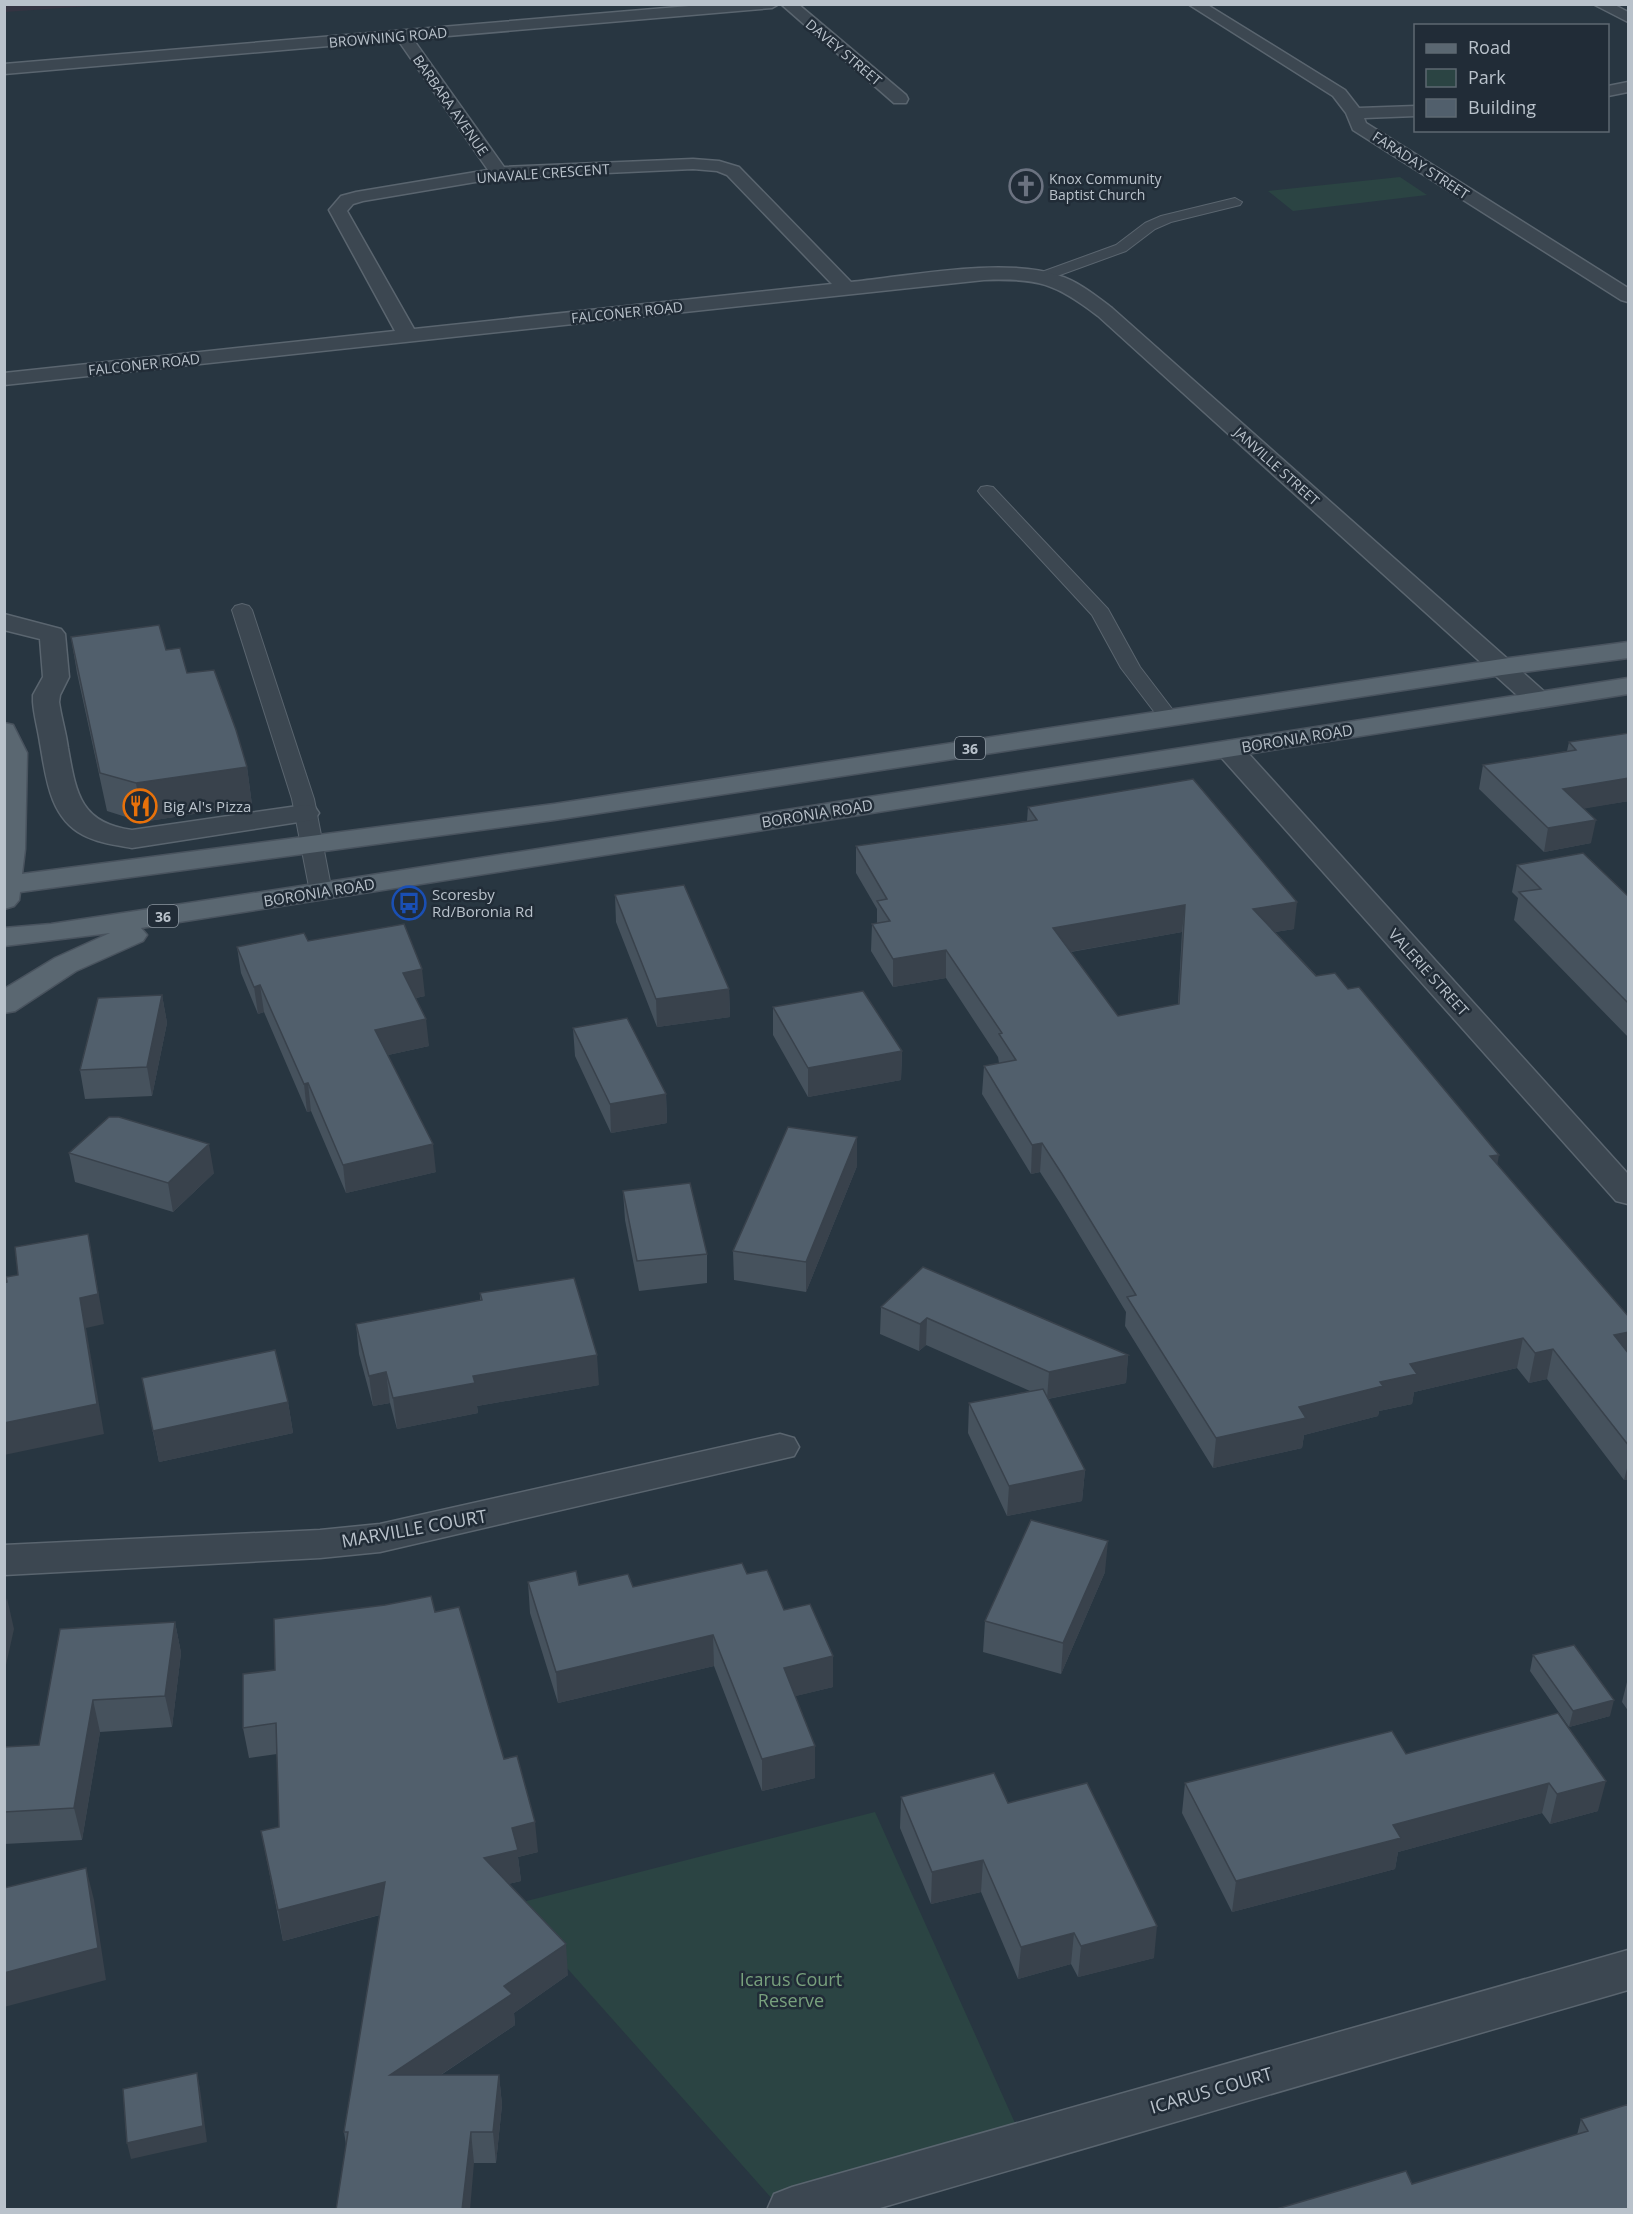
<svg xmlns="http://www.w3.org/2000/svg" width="1633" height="2214" viewBox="0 0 1633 2214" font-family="'Open Sans',sans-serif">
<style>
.medical{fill:#343442}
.green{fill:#2b4443}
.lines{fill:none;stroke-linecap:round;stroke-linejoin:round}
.lane-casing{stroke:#5a656f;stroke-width:2}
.street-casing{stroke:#5a656f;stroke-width:3}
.primary-casing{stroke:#49535e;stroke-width:3}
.lane{fill:#3c4751;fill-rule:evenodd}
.street{fill:#3c4751;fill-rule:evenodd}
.primary{fill:#5a6771;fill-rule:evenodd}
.wall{fill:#46525d;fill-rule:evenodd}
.shaded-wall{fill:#39424c}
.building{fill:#515f6c;stroke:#39424c;stroke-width:1.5;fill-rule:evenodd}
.labels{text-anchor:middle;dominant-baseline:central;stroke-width:5;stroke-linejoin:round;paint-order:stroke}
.far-street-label{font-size:14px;fill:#b9c2cb;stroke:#212c37}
.far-poi-label{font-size:14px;fill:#b9c2cb;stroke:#212c37;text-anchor:start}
.shield{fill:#212c37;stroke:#8b959f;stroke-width:1.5}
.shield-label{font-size:14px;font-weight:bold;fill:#b9c2cb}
.street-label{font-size:15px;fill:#b9c2cb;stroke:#212c37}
.poi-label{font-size:15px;fill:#b9c2cb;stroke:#212c37;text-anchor:start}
.near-street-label{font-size:18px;fill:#b9c2cb;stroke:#212c37}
.near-park-label{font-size:18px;fill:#78a07d;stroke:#212c37}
</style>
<rect width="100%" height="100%" fill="#283641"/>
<path class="medical" d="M5,4H105V5L5,12Z"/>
<path class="green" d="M1400,177L1427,195L1293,211L1268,191Z
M875,1812L1024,2143L781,2209L511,1905Z"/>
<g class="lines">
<g class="lane-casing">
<path id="lane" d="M1235,198L1242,202L1240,205L1171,222L1155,229L1126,251L1049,279L1044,280L1037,276L1039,273L1116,245L1145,223L1161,216Z
M987,486L993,487L1108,609L1140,667L1179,718L1176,722L1169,724L1162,722L1121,668L1092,615L981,495L978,491L981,487Z
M242,604L249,606L252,610L314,799L332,892L329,897L321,899L313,897L310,892L292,799L232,610L235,606Z"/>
</g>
<g class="street-casing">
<path id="street" d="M713,4H779L772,8L413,39L504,167L693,159L719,161L739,167L851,282C909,276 1004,257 1057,275C1078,281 1095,295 1112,308L1547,694L1551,700L1547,706L1538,708L1529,706L1098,316C1055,283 1038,278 984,280L4,385V373L395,331L329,210L341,196L356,192L488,170L398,40L4,74V64ZM693,169L717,171L727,175L832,284L414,329L347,211L353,204L363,201L499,178Z
M781,4H798L906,95L908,99L906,103H894Z
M1188,4H1206L1345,90L1359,108L1416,106V116L1364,118L1366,123L1628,288V302L1621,300L1353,130L1346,113L1333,96Z
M1593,4H1613L1628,12V22Z
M1628,82V92L1608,96V86Z
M4,614L61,629L65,634L69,677L60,695L59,702C61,717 66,732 68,748C76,793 80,823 132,830L305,805L315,807L319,813L315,819L305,821L132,848C116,845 98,843 83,835C49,817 46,776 40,743C38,729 34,716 33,702V695L43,677L40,639L4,630Z
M1229,741L1239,743L1628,1174V1204L1616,1201L1219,755L1215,749L1219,743Z
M780,1434L794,1438L799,1447L794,1456L380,1552L320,1558L4,1575V1545L320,1530L380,1524Z
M1628,1950V1990L873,2210H767L774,2194L792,2187Z"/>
</g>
<g class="primary-casing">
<path id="primary" d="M1628,642V658L1502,675L554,820L20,892L19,900L14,906L4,909V723L13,725L27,753L25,849L22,874L554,804L1502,659Z
M1628,678V694L141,928L147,935L143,941L76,971L15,1011L4,1013V989L55,958L110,933L4,946V928L51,924L321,883Z"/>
</g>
<use href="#lane" class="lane"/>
<use href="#street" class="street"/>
<use href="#primary" class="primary"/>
</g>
<path class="wall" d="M71,637L166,650L187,673L247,767L252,805L142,822L107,811L77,673Z
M1629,733V801L1584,808L1591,843L1544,852L1479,789L1483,765L1567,751L1569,742Z
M1028,807L1294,929L1275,932L1497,1164L1629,1317V1479L1624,1480L1547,1379L1529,1383L1517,1368L1414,1392L1412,1404L1379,1411L1378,1416L1304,1435L1302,1448L1213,1468L1125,1326L1126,1312L1060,1203L1040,1172L1031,1174L982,1094L984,1066L999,1063L998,1057L946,978L893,987L871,951L872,924L877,923V909L856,873V846L1027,821ZM1182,932L1178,1004L1118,1016L1071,952Z
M1517,865L1629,897V1038L1514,920L1518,898L1512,892Z
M615,895L729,989L730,1017L657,1027L616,922Z
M308,941L425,996L416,998L429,1046L388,1055L436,1172L346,1193L311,1111L307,1112L264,1012L258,1014L241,973L237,947Z
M162,995L167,1023L152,1096L85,1099L80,1070Z
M773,1007L902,1051L901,1080L808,1097L773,1035Z
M573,1028L666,1094L667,1123L611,1133L575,1056Z
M69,1153L214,1173L173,1212L75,1182Z
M857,1166L806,1292L734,1280L733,1251Z
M623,1191L707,1254V1283L639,1291L625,1220Z
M480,1293L599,1385L477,1406L478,1413L397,1429L390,1403L373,1406L359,1354L356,1324L480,1300Z
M881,1307L1128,1355L1126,1383L1048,1399L1085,1470L1082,1501L1007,1516L968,1433L969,1403L1030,1391L926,1345L919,1351L880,1334Z
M142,1378L288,1402L293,1433L159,1462Z
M1105,1572L1061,1674L983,1652L985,1621Z
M747,1574L784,1610L833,1687L795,1696L815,1778L762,1791L714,1666L558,1703L530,1613L528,1582L633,1587Z
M435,1612L504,1759L538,1852L518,1857L521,1881L508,1884L568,1975L514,2013L515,2025L441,2075H499L502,2105L496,2163H474L346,2145L344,2132L380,1915L283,1941L261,1831L279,1827L277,1754L249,1758L243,1728L275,1670Z
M175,1622L181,1653L172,1727L100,1732L82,1840L4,1844V1747L39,1745Z
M1533,1655L1610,1716L1569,1727L1530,1671Z
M1629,1674V1712L1622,1702Z
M1558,1713L1598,1811L1550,1824L1542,1813L1398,1852L1395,1869L1232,1912L1182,1813L1185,1783L1406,1754Z
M901,1797L1008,1803L1154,1958L1078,1977L1071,1964L1018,1979L981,1892L931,1904L900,1828Z
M1629,2104V2210L1412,2184L1577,2135L1581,2119Z"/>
<path class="shaded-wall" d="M247,767L252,805L142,822L136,783Z
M1629,778V801L1559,813L1563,789Z
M1596,820L1591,843L1544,852L1548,828Z
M1297,902L1294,929L1250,936L1253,909Z
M1185,905L1182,932L1052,955L1053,928Z
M946,950V978L893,987V959Z
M422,969L425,996L406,1000L403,973Z
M260,985L264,1012L258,1014L254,987Z
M729,989L730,1017L657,1027L656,999Z
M162,995L167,1023L152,1096L147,1067Z
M426,1019L429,1046L379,1057L375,1030Z
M902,1051L901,1080L808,1097V1068Z
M308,1083L311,1111L307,1112L304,1084Z
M666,1094L667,1123L611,1133L610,1104Z
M857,1137V1166L806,1292V1262Z
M1042,1143L1040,1172L1031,1174L1032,1145Z
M209,1144L214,1173L173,1212L168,1183Z
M433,1144L436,1172L346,1193L343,1165Z
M1499,1155L1494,1183L1490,1156Z
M88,1234L104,1324L86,1328L104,1434L4,1455V1423Z
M927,1318L926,1345L919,1351L920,1324Z
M1629,1332V1360L1614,1335Z
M1523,1338L1517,1368L1414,1392L1412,1404L1379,1411L1378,1416L1304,1435L1302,1448L1213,1468L1216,1438L1299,1407L1380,1382L1410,1364Z
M1553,1349L1547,1379L1529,1383L1535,1353Z
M597,1355L599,1385L477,1406L478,1413L397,1429L393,1398L473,1376Z
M1128,1355L1126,1383L1047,1399L1049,1372Z
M386,1372L390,1403L373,1406L369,1376Z
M288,1402L293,1433L159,1462L153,1431Z
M1629,1461V1479L1624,1480Z
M1085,1470L1082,1501L1007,1516L1009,1486Z
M1108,1541L1105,1572L1061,1674L1063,1643Z
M7,1598L14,1629L4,1674V1608Z
M175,1622L181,1653L172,1727L165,1696Z
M713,1635L714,1666L558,1703L556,1672Z
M833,1656V1687L784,1699V1668Z
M93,1700L100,1732L82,1840L74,1808Z
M1614,1700L1610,1716L1569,1727L1573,1711Z
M815,1746V1778L762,1791V1759Z
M1606,1781L1598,1811L1550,1824L1557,1794Z
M1549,1783L1542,1813L1398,1852L1395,1869L1232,1912L1236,1881L1393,1825Z
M535,1822L538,1852L518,1857L521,1881L487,1889L484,1858L512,1828Z
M983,1860L981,1892L931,1904L932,1872Z
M86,1868L94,1900L106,1980L4,2007V1973Z
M385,1882L390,1912L283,1941L278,1910Z
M1157,1926L1154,1958L1078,1977L1081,1946Z
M1074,1933L1071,1964L1018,1979L1021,1947Z
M566,1944L568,1975L514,2013L515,2025L394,2106L390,2075L504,1986Z
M197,2073L200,2089L207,2142L131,2159L127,2143Z
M499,2075L502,2105L496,2163L493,2132Z
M471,2132L474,2163L470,2210H462Z"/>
<path class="building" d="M159,625L166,650L180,648L187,673L214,670L236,730L247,767L136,783L100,773L71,637Z
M1629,733V778L1563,789L1596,820L1548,828L1483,765L1576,750L1569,742Z
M1193,779L1297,902L1253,909L1316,976L1335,973L1348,989L1359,987L1499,1155L1490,1156L1629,1317V1332L1614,1335L1629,1354V1446L1553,1349L1535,1353L1523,1338L1410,1364L1417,1374L1380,1382L1383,1386L1299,1407L1306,1418L1216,1438L1127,1297L1136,1295L1062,1174L1042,1143L1032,1145L984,1066L1016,1060L999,1034L1002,1033L946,950L893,959L872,924L890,921L877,901L887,899L856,846L1037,820L1028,807ZM1185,905L1179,1004L1118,1016L1053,928Z
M1583,853L1629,897V1004L1519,892L1541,889L1517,865Z
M684,885L729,989L656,999L615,895Z
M404,924L422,969L403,973L426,1019L375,1030L433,1144L343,1165L308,1083L304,1084L260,985L254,987L237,947L304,933L308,941Z
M863,991L902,1051L808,1068L773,1007Z
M162,995L147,1067L80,1070L98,998Z
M627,1018L666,1094L610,1104L573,1028Z
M109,1117H119L209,1144L168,1183L69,1153Z
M788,1127L857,1137L806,1262L733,1251Z
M690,1183L707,1254L637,1261L623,1191Z
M88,1234L98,1294L80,1298L97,1404L4,1423V1283L7,1282L6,1277L18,1275L15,1247Z
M923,1267L1128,1355L1049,1372L927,1318L920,1324L881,1307Z
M574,1278L597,1355L473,1376L475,1383L393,1398L386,1372L369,1376L356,1324L482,1300L480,1293Z
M275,1350L288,1402L153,1431L142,1378Z
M1043,1389L1085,1470L1009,1486L969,1403Z
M1031,1520L1108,1541L1063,1643L985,1621Z
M742,1563L747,1574L767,1570L784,1610L810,1604L833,1656L784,1668L815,1746L762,1759L713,1635L556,1672L528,1582L576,1571L579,1585L628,1574L633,1587Z
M431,1596L435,1612L459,1607L504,1759L517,1756L535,1822L512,1828L518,1850L484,1858L566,1944L504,1986L512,1994L390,2075H499L493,2132H471L462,2210H336L348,2132H344L385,1882L278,1910L261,1831L279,1827L276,1723L243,1728V1674L275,1670L274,1619L385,1605Z
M175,1622L165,1696L93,1700L74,1808L4,1812V1747L39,1745L60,1629Z
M1574,1645L1614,1700L1573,1711L1533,1655Z
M1558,1713L1606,1781L1557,1794L1549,1783L1393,1825L1401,1838L1236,1881L1185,1783L1392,1731L1406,1754Z
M994,1773L1008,1803L1087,1783L1157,1926L1081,1946L1074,1933L1021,1947L983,1860L932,1872L901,1797Z
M86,1868L98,1948L4,1973V1888Z
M197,2073L203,2126L127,2143L123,2089Z
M1629,2104V2210H1273L1406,2171L1412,2184L1588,2131L1581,2119Z"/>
<defs>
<g id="church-ring" transform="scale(1.725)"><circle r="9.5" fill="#212c37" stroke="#6b7280" stroke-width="1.5"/><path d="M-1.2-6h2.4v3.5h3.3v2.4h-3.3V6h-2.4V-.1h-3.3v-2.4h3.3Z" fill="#6b7280"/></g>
<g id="restaurant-ring" transform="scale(1.725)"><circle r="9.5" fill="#212c37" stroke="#e8710a" stroke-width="1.5"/><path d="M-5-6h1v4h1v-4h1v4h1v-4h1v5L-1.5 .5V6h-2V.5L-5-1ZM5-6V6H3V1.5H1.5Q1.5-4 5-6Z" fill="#e8710a"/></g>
<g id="bus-ring" transform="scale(1.725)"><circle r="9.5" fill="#212c37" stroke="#1a4fb4" stroke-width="1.5"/><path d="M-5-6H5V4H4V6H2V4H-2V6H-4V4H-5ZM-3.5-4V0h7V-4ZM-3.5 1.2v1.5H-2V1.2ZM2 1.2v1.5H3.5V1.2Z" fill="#1a4fb4"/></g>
</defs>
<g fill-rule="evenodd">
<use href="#church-ring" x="1026" y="186"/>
<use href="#restaurant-ring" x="140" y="806"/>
<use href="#bus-ring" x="409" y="903"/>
</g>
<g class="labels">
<g class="far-street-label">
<text transform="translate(388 37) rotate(-5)">BROWNING ROAD</text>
<text transform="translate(844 52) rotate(40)">DAVEY STREET</text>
<text transform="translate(451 105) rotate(55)">BARBARA AVENUE</text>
<text transform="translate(1421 165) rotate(33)">FARADAY STREET</text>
<text transform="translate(543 173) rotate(-4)">UNAVALE CRESCENT</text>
<text transform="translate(627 312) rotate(-6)">FALCONER ROAD</text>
<text transform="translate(144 364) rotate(-6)">FALCONER ROAD</text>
<text transform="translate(1277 466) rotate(42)">JANVILLE STREET</text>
</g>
<g class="far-poi-label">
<text x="1049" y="178">Knox Community<tspan x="1049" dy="16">Baptist Church</tspan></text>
</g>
<g class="shield">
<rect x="955" y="737" width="30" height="22" rx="4.5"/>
<rect x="148" y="905" width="30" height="22" rx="4.5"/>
</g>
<g class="shield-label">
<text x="970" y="748">36</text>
<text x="163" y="916">36</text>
</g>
<g class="street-label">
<text transform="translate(1297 738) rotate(-9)">BORONIA ROAD</text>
<text transform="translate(817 813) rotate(-9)">BORONIA ROAD</text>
<text transform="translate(319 892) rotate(-9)">BORONIA ROAD</text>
<text transform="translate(1429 972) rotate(48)">VALERIE STREET</text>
</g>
<g class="poi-label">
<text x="163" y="806">Big Al's Pizza</text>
<text x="432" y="894">Scoresby<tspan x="432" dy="17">Rd/Boronia Rd</tspan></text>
</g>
<g class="near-street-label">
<text transform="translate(414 1528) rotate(-10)">MARVILLE COURT</text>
<text transform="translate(1211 2090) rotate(-16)">ICARUS COURT</text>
</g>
<g class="near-park-label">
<text x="791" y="1979">Icarus Court<tspan x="791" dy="21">Reserve</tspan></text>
</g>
</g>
<rect width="1633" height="2214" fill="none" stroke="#b9c2cb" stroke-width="12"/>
<rect x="1414" y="24" width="195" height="108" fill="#212c37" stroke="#5e6872" stroke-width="1.5"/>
<rect x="1426" y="44" width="30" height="9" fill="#5a6771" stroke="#5e6872" stroke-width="1.5"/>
<text x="1468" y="54" font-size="18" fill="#b9c2cb">Road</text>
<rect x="1426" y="69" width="30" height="18" fill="#2b4443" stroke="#5e6872" stroke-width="1.5"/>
<text x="1468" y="84" font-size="18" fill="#b9c2cb">Park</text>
<rect x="1426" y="99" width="30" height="18" fill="#515f6c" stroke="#5e6872" stroke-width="1.5"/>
<text x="1468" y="114" font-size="18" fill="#b9c2cb">Building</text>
</svg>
